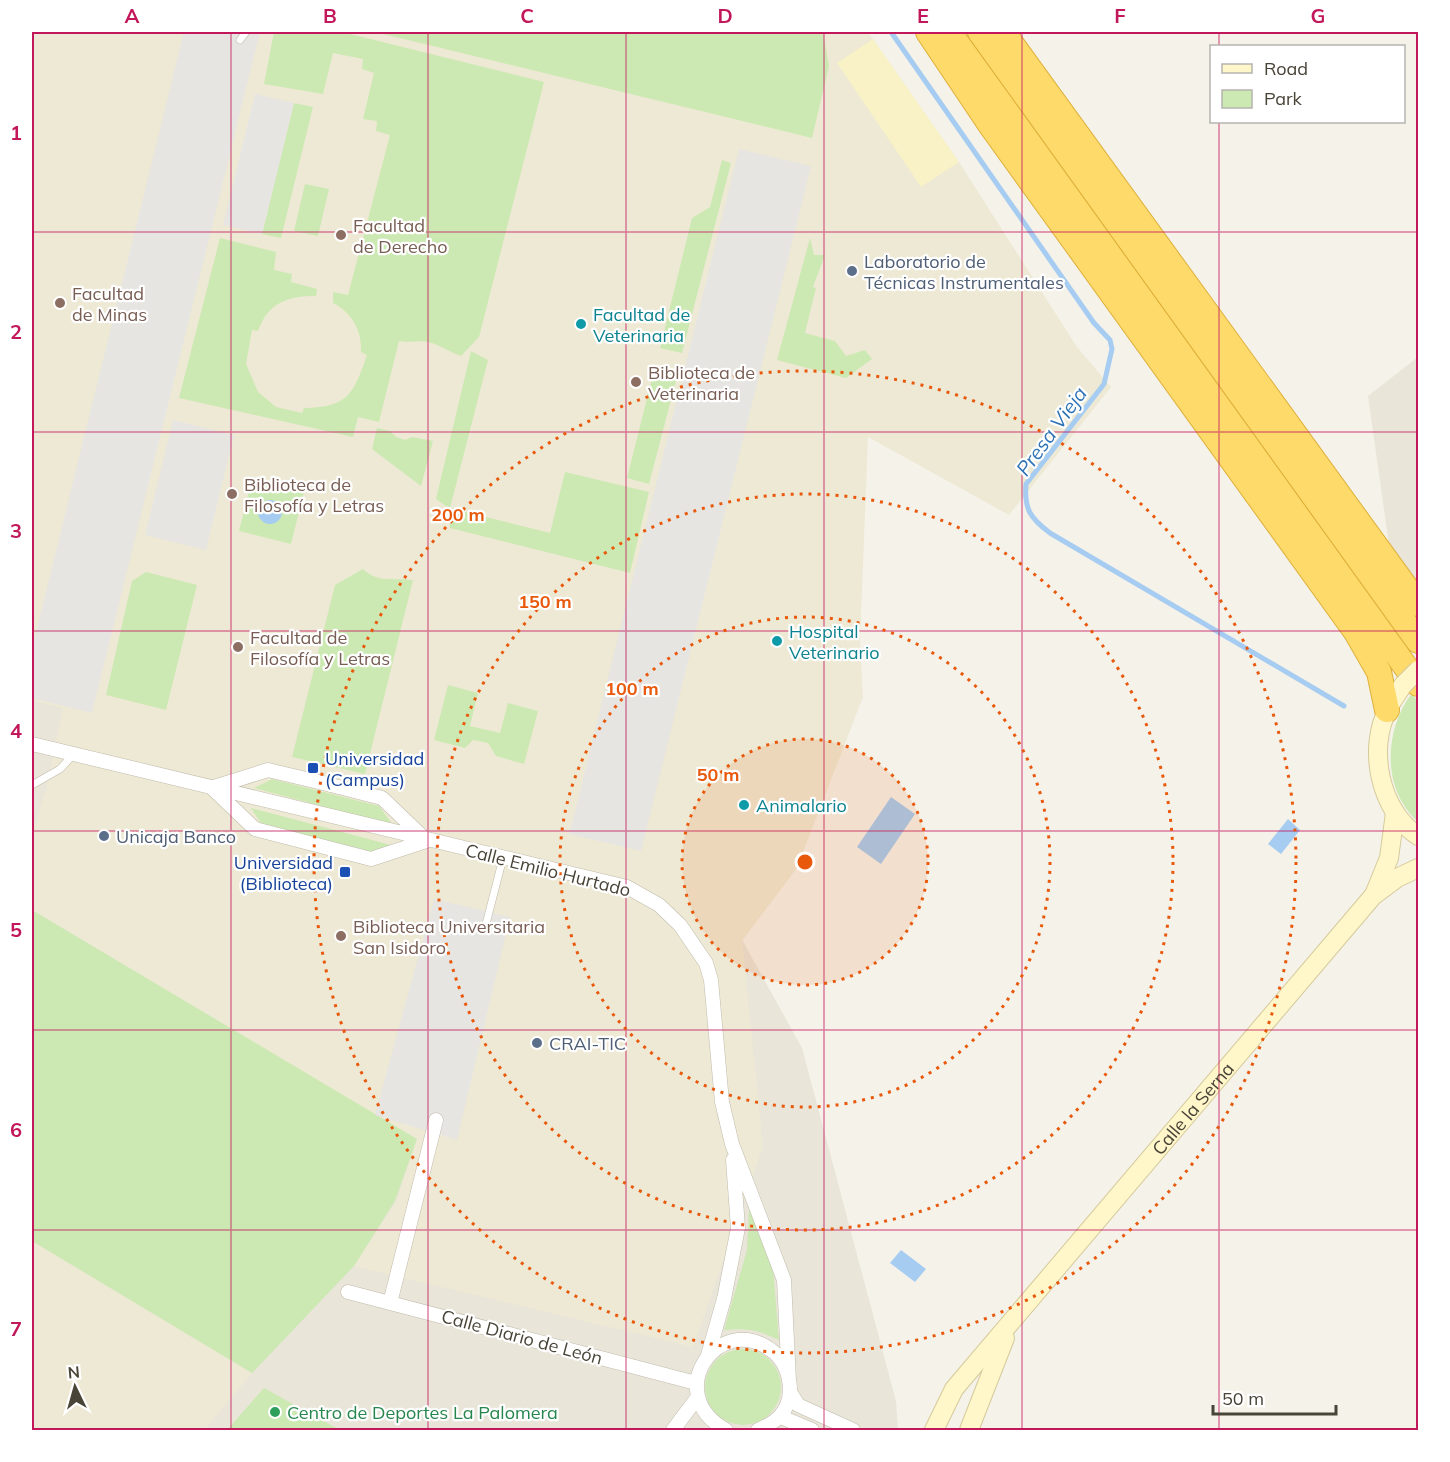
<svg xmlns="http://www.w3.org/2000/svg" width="1450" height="1462" viewBox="0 0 1450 1462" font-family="Mulish,sans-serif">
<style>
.residential{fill:#e9e5d8}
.education{fill:#eee9d4}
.green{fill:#cce9b3}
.sand{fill:#f8f2c6}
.parking{fill:#e6e5e1}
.water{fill:#a6ccf1}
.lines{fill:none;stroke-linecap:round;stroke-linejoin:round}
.stream{stroke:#a6ccf1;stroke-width:5}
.lane-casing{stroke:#c0bbac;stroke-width:8}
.street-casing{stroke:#c0bbac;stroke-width:15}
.secondary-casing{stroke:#d5ca9a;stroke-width:20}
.highway-casing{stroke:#deb03a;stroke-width:26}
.lane{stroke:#fff;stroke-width:7}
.street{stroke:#fff;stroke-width:14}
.secondary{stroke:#fff6ca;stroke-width:18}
.highway{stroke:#feda6b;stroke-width:24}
.secondary-bridge-casing{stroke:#d5ca9a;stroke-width:20;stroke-linecap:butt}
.secondary-bridge{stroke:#fff6ca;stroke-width:18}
.grid{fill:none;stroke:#c2185b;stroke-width:1.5;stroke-opacity:0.55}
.ring{fill:none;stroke:#e8590c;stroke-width:3;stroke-dasharray:3 6}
.education-dot{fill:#8d6e63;stroke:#fff;stroke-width:2}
.service-dot{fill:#5c6f8a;stroke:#fff;stroke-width:2}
.culture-dot{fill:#0f9aa8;stroke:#fff;stroke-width:2}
.transit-dot{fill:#1a4fb4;stroke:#fff;stroke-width:2}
.leisure-dot{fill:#2e9e5b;stroke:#fff;stroke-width:2}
.labels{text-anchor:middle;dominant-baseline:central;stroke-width:4.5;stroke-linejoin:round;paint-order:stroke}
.education-label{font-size:18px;fill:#785e54;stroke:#fff;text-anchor:start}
.service-label{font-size:18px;fill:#4e5e75;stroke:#fff;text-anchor:start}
.culture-label{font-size:18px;fill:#0d838f;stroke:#fff;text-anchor:start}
.transit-label{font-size:18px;fill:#164399;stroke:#fff;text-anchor:start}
.street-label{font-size:18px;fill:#494438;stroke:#fff}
.leisure-label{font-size:18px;fill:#27864d;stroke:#fff;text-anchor:start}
.water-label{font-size:20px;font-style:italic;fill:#2f72b6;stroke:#fff}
.centre{fill:#e8590c;stroke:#fff;stroke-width:3}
.ring-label{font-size:18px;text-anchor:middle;font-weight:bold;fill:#e8590c;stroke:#fff;stroke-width:4.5;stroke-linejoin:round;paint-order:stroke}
.neatline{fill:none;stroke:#c2185b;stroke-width:2}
.grid-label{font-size:20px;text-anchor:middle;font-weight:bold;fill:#c2185b}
</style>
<rect width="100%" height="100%" fill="#f5f2ea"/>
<path class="residential" d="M1418,357V588L1390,552L1368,396Z
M32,700L554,830L713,887L802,1048L896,1401L898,1430H32Z"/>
<path class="education" d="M32,32H868L959,162L1077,347L1111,387L1009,515L868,437L860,641L863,697L797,868L742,941L763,1146L693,1347L354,1266L397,1200L416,1139L32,910V837L46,790L63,708L32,700Z
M32,1241L252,1373L204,1430H32Z"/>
<path class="green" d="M274,32H342L544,82L479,337L461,356C449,352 441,345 428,342C419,340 409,343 399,341L379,422L358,417L353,437L179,398L220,238L276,252L274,270L292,274L291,282L317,289L316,296C287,296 268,303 258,331L252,330L246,364L258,392L276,407L302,413L304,408C348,407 353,395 367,355L361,352C362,330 352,313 333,303V292L348,295L390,135L376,131L377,121L363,119L374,73L362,69L363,59L333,53L323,94L264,84Z
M375,32H823L829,66L812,138Z
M294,103L313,107L281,238L262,234Z
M722,160L731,163L682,353L660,348L692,218L710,207Z
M305,184L329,189L318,236L294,231Z
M810,238L814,255H825L813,287L816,288L805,333L835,341L846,356L865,350L872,359L846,378L777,360Z
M471,351L488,360L450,508L550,533L565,472L649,492L630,573L450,528V509L436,499Z
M655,367L678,373L649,484L627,478Z
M377,428L390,431L396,437L405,440L412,437L433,441L421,486L372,449Z
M252,479L304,492L291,544L239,531Z
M363,569C378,584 394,577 413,580L365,774L292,757L335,585Z
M146,572L197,585L166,710L106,695L132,581Z
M448,685L478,693L470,726L500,733L508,703L538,711L524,764L496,756L488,743L473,740L465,748L434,740Z
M1412,693L1418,702V822C1381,789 1384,730 1412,693Z
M272,779L379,806L393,825L254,788Z
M251,808L391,845L369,854L262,825Z
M32,910L417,1139L395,1201L354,1266L252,1373L32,1241Z
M749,1209L773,1268L779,1340C759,1330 746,1328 724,1330L747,1250Z
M705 1387a38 38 0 1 1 76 0a38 38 0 1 1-76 0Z
M264,1388L340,1430H227Z"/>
<path class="sand" d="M873,39L959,162L921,187L837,63Z"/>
<path class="parking" d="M184,32H260L92,713L32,698V648Z
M255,94L294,103L262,234L223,225Z
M739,149L811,166L641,851L569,834L570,831Z
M173,420L234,435L206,550L145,535Z
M434,899L510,917L457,1140L375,1115Z"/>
<path class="water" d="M258 512a12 12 0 1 1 24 0a12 12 0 1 1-24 0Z
M891,797L915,814L881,864L857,847Z
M1288,819L1300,830L1281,854L1268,844Z
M901,1250L926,1269L915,1282L890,1263Z"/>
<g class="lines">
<path class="stream" d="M891,32L1094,323L1110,340L1112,349L1104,384L1026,484C1024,509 1030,518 1050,533L1344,706"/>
<g class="lane-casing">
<path id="lane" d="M240,40L246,32
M32,785L60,769L74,754
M486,924L503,858"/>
</g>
<g class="street-casing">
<path id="street" d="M32,744L627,887L659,905L680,925L706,963L711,980L722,1102L732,1144L784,1280L789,1381
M214,787L268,770L327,784L382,798L427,841
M213,789L255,829L371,859L426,841
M348,1292L696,1383
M390,1303L436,1120
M708,1355L724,1299L738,1228L733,1160
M790,1392L798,1405L853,1430
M781,1417L812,1430
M673,1430L697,1398
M726,1430C661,1394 718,1311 771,1350C784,1359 790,1375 790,1390C789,1412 777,1422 758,1430"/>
</g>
<g class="secondary-casing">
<g id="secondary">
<path d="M1403,685C1398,693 1392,700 1388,709C1367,749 1380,811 1418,836"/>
<path d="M1374,895L1389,858L1395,813"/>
<path id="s1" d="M934,1430L954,1389L1373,896L1397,878L1418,868"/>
<path d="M969,1430L1005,1338"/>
</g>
</g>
<g class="highway-casing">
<path id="highway" d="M928,32L991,126L1356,632L1379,672L1387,710
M949,32L1418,684
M980,32L1418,641
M1003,32L1418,604"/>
</g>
<use href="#lane" class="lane"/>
<use href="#street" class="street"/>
<use href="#secondary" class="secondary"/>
<use href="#highway" class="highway"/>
<g class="secondary-bridge-casing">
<path id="secondary-bridge" d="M1403,685L1418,670"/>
</g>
<use href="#secondary-bridge" class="secondary-bridge"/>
</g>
<path class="grid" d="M231,32V1430M428,32V1430M626,32V1430M824,32V1430M1022,32V1430M1219,32V46M1219,122V1430M32,232H1418M32,432H1418M32,631H1418M32,831H1418M32,1030H1418M32,1230H1418"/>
<circle cx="805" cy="862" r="123" fill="#e8590c" fill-opacity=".12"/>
<g class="ring">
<circle cx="805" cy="862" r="123"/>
<circle cx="805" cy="862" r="245"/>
<circle cx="805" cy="862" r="368"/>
<circle cx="805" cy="862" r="491"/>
</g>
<g class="education-dot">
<circle cx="341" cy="235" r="6"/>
<circle cx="60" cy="303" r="6"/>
<circle cx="636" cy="382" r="6"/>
<circle cx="232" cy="494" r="6"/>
<circle cx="238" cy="647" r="6"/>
<circle cx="341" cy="936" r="6"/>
</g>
<g class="service-dot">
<circle cx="852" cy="271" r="6"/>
<circle cx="104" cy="836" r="6"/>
<circle cx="537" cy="1043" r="6"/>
</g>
<g class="culture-dot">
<circle cx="581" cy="324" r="6"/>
<circle cx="777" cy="641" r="6"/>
<circle cx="744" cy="805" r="6"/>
</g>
<g class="transit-dot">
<rect x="307" y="762" width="12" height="12" rx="3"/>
<rect x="339" y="866" width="12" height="12" rx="3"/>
</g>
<circle class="leisure-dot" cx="275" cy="1412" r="6"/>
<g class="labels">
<g class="education-label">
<text x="353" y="225">Facultad<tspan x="353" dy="21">de Derecho</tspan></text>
<text x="72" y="293">Facultad<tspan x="72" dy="21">de Minas</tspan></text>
<text x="648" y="372">Biblioteca de<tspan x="648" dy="21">Veterinaria</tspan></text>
<text x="244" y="484">Biblioteca de<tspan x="244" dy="21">Filosofía y Letras</tspan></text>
<text x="250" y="637">Facultad de<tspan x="250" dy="21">Filosofía y Letras</tspan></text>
<text x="353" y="926">Biblioteca Universitaria<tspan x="353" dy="21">San Isidoro</tspan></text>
</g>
<g class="service-label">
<text x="864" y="261">Laboratorio de<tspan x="864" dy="21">Técnicas Instrumentales</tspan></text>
<text x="116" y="836">Unicaja Banco</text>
<text x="549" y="1043">CRAI-TIC</text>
</g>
<g class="culture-label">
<text x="593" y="314">Facultad de<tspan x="593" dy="21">Veterinaria</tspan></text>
<text x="789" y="631">Hospital<tspan x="789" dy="21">Veterinario</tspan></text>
<text x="756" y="805">Animalario</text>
</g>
<g class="transit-label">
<text x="325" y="758">Universidad<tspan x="325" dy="21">(Campus)</tspan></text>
<text x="333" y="862" text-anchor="end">Universidad<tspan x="333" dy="21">(Biblioteca)</tspan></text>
</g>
<g class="street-label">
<text transform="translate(548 870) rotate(14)">Calle Emilio Hurtado</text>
<text stroke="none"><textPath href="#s1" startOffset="414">Calle la Serna</textPath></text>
<text transform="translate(522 1337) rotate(15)">Calle Diario de León</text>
</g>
<g class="leisure-label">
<text x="287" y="1412">Centro de Deportes La Palomera</text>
</g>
<g class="water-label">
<text transform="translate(1051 431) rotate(-54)">Presa Vieja</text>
</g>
</g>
<circle cx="805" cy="862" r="9" class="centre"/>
<g class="ring-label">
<text x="458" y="521">200 m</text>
<text x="545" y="608">150 m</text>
<text x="632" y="695">100 m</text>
<text x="718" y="781">50 m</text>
</g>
<rect width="1450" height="1462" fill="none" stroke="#ffffff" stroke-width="66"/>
<rect x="1210" y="45" width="195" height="78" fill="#ffffff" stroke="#b6b4af" stroke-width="1.5"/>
<rect x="1222" y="64" width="30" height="9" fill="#fff6ca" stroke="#b6b4af" stroke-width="1.5"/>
<text x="1264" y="75" font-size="18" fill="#494438">Road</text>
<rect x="1222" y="90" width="30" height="18" fill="#cce9b3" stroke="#b6b4af" stroke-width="1.5"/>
<text x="1264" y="105" font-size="18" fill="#494438">Park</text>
<g transform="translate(75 1387) rotate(355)" stroke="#ffffff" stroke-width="4.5" paint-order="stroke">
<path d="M0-4.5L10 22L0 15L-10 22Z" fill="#494438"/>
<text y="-9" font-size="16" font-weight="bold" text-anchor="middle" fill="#494438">N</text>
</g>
<path d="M1213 1405v9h123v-9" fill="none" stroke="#494438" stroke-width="3"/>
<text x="1222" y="1405" font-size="18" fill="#494438" stroke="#ffffff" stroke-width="4.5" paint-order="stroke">50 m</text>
<rect x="33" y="33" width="1384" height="1396" class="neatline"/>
<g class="grid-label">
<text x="132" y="23">A</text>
<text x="330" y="23">B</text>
<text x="527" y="23">C</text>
<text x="725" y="23">D</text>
<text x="923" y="23">E</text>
<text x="1120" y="23">F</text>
<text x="1318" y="23">G</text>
<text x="16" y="140">1</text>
<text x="16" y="339">2</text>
<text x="16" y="538">3</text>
<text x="16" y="738">4</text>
<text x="16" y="937">5</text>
<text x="16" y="1137">6</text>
<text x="16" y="1336">7</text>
</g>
</svg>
